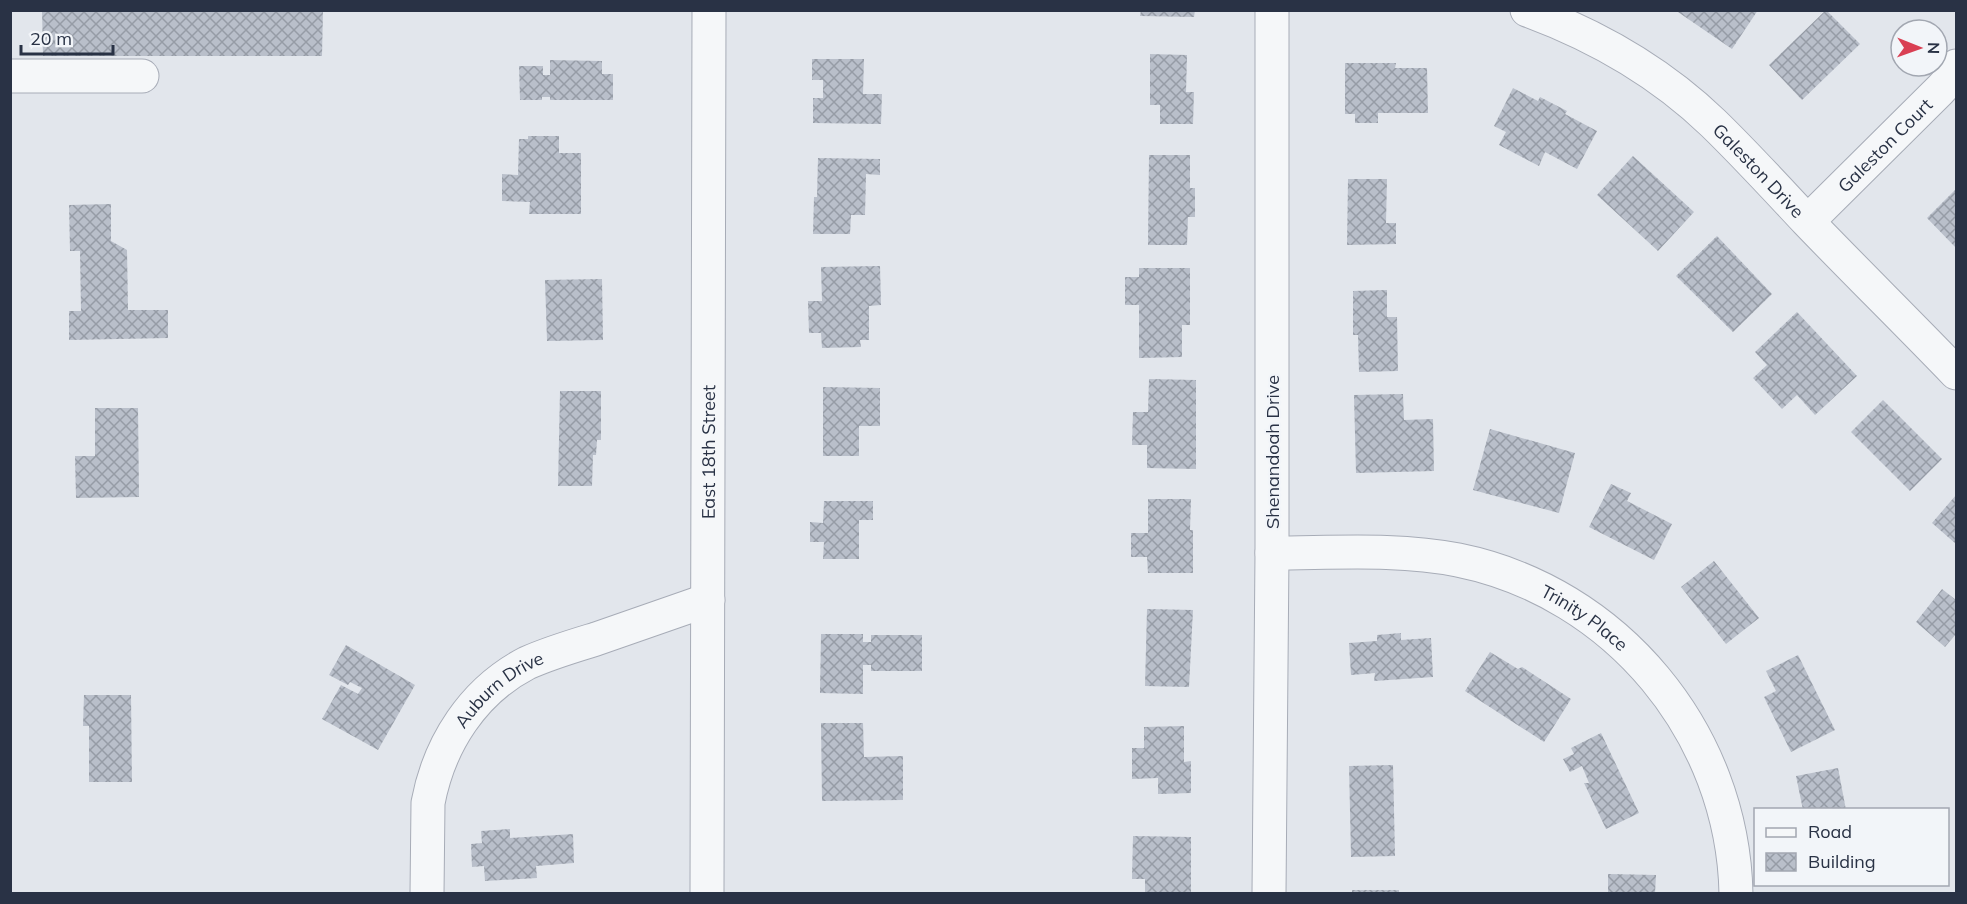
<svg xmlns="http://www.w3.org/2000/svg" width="1967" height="904" viewBox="0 0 1967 904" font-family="Mulish,sans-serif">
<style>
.building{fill:url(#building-cross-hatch)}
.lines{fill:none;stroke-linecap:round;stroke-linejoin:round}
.minor-casing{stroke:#a7acb7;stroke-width:35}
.minor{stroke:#f5f7f9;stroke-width:33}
.labels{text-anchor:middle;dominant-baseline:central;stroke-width:4.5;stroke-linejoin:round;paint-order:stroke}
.street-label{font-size:18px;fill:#293245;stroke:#f2f5f9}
</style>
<defs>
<pattern id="building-cross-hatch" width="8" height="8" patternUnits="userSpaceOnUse" patternTransform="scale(1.5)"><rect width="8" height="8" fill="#b9bfca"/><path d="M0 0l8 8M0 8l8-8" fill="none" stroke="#969ca6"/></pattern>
</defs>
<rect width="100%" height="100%" fill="#e2e6ec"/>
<path class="building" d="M42,10H323L322,56H43Z
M1141,10H1195L1194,17L1140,16Z
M1675,10H1758L1732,49Z
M1826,10L1860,44L1802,100L1769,65Z
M1150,54L1187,55L1186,92H1194L1193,124H1160V105H1150Z
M812,59H864L863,94H882L881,124L813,123V98H823V80H812Z
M550,60L602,61V74H613V100H550V97H542V100H520L519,66H543V75H550Z
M1345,63H1396L1395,68H1427L1428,113H1378V123H1355V114H1345Z
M1513,88L1538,101L1540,97L1567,111L1565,114L1597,131L1577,169L1545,152L1539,166L1499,145L1506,132L1494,126Z
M528,136H559V153H581V214H529L530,202L502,201V174L518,175L519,139H528Z
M1149,155H1190V188H1195V217H1188L1187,245H1148Z
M1633,156L1694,212L1658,251L1597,195Z
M818,158L880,159V175L866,174L865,215H851L850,234H813L814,197H817Z
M1348,179H1387L1386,223H1396V244L1347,245Z
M1956,189V248L1927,218Z
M111,204V241L127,250L128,310H168V338L69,340V311H81L80,251H70L69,205Z
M1717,236L1772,294L1733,332L1676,276Z
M880,266L881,305L869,306V340H860L861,347L822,348L821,333H809L808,301H822L821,267Z
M1139,268H1190V325H1182V357L1139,358V305H1125V277H1139Z
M602,279L603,340L547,341L545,280Z
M1387,290V317H1397L1398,371L1359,372L1358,335H1353V291Z
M1797,312L1857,376L1815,415L1797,395L1782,409L1753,378L1767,365L1755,352Z
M1149,379L1196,380V469L1147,468V445H1132L1133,412H1148Z
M823,387L880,388V426H859V456H823Z
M560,391H601V440H597L596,455H593L592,486H558Z
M1403,394L1404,420L1433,419L1434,471L1356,473L1354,395Z
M1883,400L1942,459L1910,491L1851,432Z
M95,408H138L139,497L76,498L75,456H95Z
M1490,429L1575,453L1559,513L1473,490Z
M1611,484L1631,493L1627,501L1672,524L1654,560L1589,527Z
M1956,495V544L1932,523Z
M1148,499H1191L1190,530H1193V573H1148L1147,557H1131V533H1148Z
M824,501H873V520H859V559H823L824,542H810V522L823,523Z
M1714,561L1759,618L1726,644L1681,587Z
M1942,589L1956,600V634L1945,647L1916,622Z
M1147,609L1193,610L1189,687L1145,686Z
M1401,633V640L1431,638L1433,677L1374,681L1375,673L1351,675L1349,643L1377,641V635Z
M821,634H863V642H871V635H922V671H871V665H863V694L820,693Z
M346,645L415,685L378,750L322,719L341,685L358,694L362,688L350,682L348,685L329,675Z
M1490,652L1518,669L1522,667L1571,699L1544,742L1465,691Z
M1798,655L1835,730L1791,752L1764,697L1776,691L1766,671Z
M84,695H131L132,782H89V726H83Z
M821,723H863L864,757L903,756V800L822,801Z
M1184,726V762L1191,761V793L1158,794V778L1132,779V748H1144V727Z
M1601,733L1639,813L1606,829L1584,783H1589L1582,766L1570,772L1563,759L1574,754L1571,748Z
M1393,765L1395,856L1351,857L1349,766Z
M1838,768L1846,810H1803L1796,776Z
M510,829V838L573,834L574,863L536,866L537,878L485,881L484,866L472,867L471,844L482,843L481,831Z
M1133,836L1191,837V894H1145V879H1132Z
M1608,874L1656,875L1655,894H1608Z
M1352,890H1399V894H1352Z"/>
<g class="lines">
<g class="minor-casing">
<g id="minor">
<path id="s1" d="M1527,10C1595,35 1661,73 1713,123C1745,154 1776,188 1807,221C1856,272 1907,322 1956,373"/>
<path d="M10,76H142"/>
<path id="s2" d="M1808,221L1940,90L1950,79L1956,66"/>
<path id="s3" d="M1272,553C1333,553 1398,548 1458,560C1616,592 1733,733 1736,894"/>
<path id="s4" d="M427,894L428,803C439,744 473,691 527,663C549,653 573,646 596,639C633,626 671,613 708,600"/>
<path id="s5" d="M707,894L709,10"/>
<path d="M1269,894L1272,553V10"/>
</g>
</g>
<use href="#minor" class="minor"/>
</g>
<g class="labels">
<g class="street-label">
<text stroke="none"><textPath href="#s2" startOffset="108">Galeston Court</textPath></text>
<text stroke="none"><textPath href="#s1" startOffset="285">Galeston Drive</textPath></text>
<text stroke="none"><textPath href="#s5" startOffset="442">East 18th Street</textPath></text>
<text transform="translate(1272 452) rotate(-90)">Shenandoah Drive</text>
<text stroke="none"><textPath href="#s3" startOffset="327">Trinity Place</textPath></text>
<text stroke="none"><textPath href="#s4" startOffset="230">Auburn Drive</textPath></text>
</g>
</g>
<rect width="1967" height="904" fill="none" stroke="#293245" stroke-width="24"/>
<rect x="1754" y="808" width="195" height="78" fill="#f2f5f9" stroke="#a2a7b1" stroke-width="1.5"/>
<rect x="1766" y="828" width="30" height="9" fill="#f5f7f9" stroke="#a2a7b1" stroke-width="1.5"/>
<text x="1808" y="838" font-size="18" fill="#293245">Road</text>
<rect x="1766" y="853" width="30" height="18" fill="url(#building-cross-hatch)" stroke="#a2a7b1" stroke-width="1.5"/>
<text x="1808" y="868" font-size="18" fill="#293245">Building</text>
<g transform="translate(1919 48) rotate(91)"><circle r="28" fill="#f2f5f9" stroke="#a2a7b1" stroke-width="1.5"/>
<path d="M0-4.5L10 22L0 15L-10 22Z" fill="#d93f53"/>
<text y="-9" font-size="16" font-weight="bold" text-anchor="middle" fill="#293245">N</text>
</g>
<path d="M21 45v9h92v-9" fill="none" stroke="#293245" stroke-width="3"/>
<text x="30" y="45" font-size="18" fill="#293245" stroke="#f2f5f9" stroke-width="4.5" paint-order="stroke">20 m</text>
</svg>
